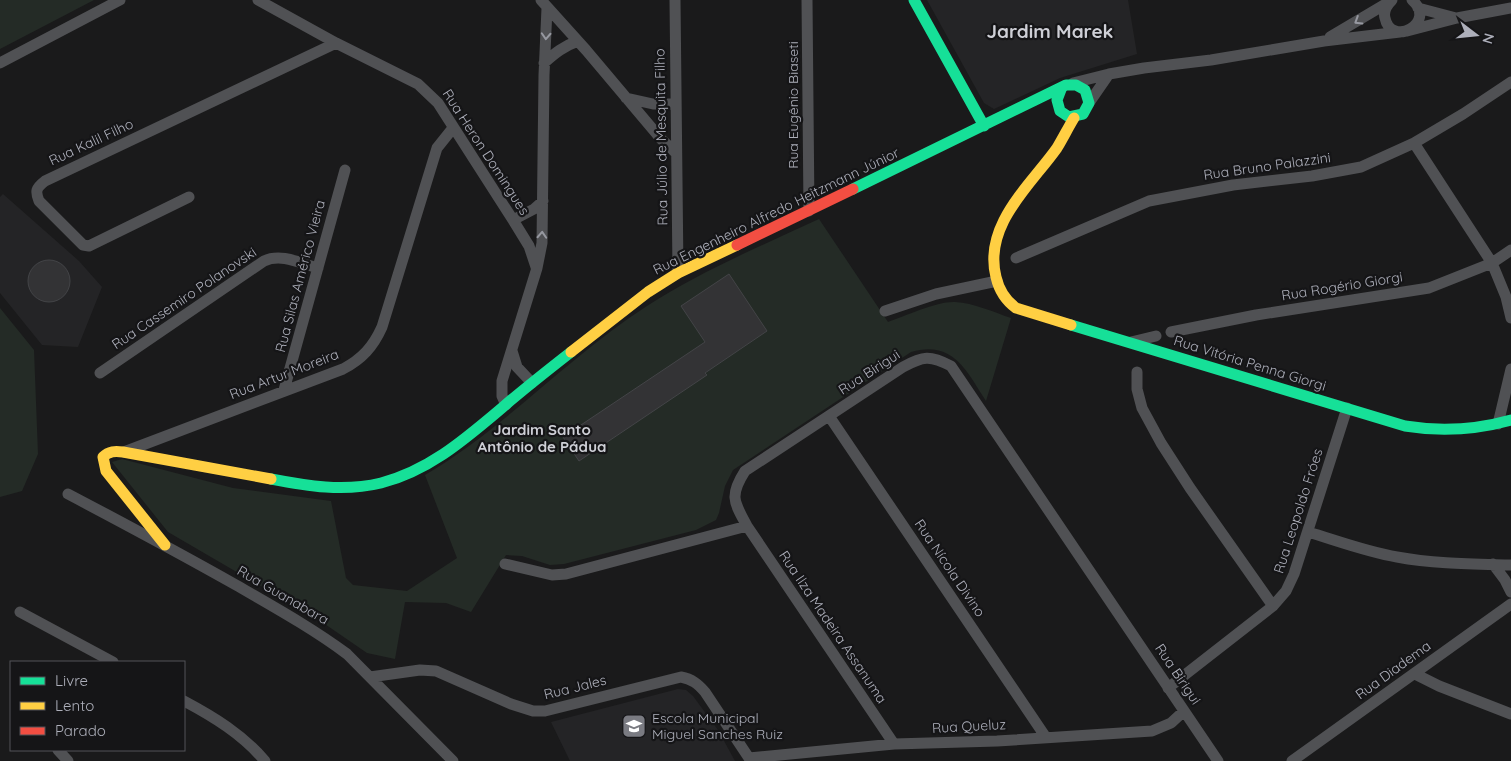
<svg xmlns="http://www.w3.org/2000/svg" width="1511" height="761" viewBox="0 0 1511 761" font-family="Quicksand,sans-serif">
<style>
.built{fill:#242426}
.green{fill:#242b26}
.building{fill:#333335;stroke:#434447}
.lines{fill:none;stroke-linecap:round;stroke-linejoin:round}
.street{stroke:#505154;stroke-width:11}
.fast{stroke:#16e098;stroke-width:11}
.slow{stroke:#ffcf43;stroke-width:11}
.jam{stroke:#f24e42;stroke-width:11}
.oneway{stroke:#9698a0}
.labels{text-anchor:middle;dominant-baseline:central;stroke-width:4.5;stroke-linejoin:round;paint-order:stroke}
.street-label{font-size:14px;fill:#adafba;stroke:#151517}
.poi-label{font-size:14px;fill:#adafba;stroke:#151517;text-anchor:start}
.neighbourhood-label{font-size:15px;font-weight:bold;fill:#cecfd6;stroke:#151517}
.district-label{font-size:19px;font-weight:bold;fill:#cecfd6;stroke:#151517}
</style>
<rect width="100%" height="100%" fill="#1a1a1b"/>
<path class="built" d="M927,0H1128L1137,54L1060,78L994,109L984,103Z
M3,194L79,261L102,287L78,347L42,345L0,293V197Z
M678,689L686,690L693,696L718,730L735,761H570L551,722Z"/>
<path class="green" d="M0,0H94L0,49Z
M819,219L888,322C905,316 938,301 955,302C974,303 993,312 1011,318L986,401C966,370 953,340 911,352L733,470L725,486L719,513L716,520L696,530L564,564L550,565L522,556L506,555L471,612L446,603L405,602L395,659L367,653L319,620L168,532L112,462L122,459L233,488L331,501L346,578L353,585L407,591L457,558L425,475C505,428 569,356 647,306C701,271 761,246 819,219Z
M0,308L34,350L38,454L22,491L0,497Z"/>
<path class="building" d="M28 281a21 21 0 1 1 42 0a21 21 0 1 1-42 0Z
M729,274L767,331L705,373L707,375L579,461L563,437L705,342L681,306Z"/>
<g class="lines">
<path class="street" d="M258,0L336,43L418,84L438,103L513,220L529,246L536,267
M541,0L586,50L661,139L676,153
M675,0L678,273
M807,0L809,211
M1392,0C1387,5 1383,11 1385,18C1391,48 1438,23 1412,0
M1418,8L1456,18
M1407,31L1457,18L1511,8
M1330,37L1389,2
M0,63L120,0
M544,63C555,53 564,46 578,41
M1073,83L1109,74L1144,68L1211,60L1324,41L1400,32
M626,98L653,104H676
M1089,103L1109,74
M1414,143L1492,263L1506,297L1511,318
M189,197L89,246L83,245L39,201C35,191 36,188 45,181L336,43
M513,220L534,209L543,201
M1016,258L1149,201L1233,185L1312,176L1361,167L1414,143L1463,114L1511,82
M885,311L936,294L997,281
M1171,332L1256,315L1429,288L1492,263L1511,250
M1131,342L1156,336
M512,351L517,367L532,383
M1137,372V389L1142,408L1161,443L1190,488L1273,606
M100,373L264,261C281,253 300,263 318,268
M284,390L345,170
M506,405L502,396V381L537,268L542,243L544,75L547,8
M829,416L1045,736
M1498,424L1511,369
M124,452L343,369C362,359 373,347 382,327L437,148L453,128
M68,494C125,524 181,554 236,585C274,607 312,628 347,654L453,761
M747,526L894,744
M1308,532C1338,541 1367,552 1397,557C1434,564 1473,564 1511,565
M505,564L552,575L566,574L747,526C734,502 729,496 745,471L903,367C923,356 930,355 951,366L1218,761
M1493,564L1505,580L1511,592
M20,612L113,662
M1415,674L1439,686L1511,714
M370,677L420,670L436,671L511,704L533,711H545L681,677C692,679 698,684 705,692L751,761
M1168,688L1273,606L1286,591L1294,574L1347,408
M184,701C214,717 242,734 265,761
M58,750L68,761
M749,758L894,744L997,741L1152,731L1171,723L1184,711
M1292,761L1511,604"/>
<path class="fast" d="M914,0L984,126
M853,189L1066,85H1076L1085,90L1089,103L1083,114L1069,117L1060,111L1057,100L1062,87
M1071,325L1405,426C1442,432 1475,430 1511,420
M271,479C307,486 344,492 381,483C430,470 465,439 503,407C525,388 548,370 571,352"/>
<path class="slow" d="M1071,325L1016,308C1005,300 999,290 996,277C983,225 1030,186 1057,148C1063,138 1068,128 1074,118
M571,352L648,292L678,273L737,245
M165,545L106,471L103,457C109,451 115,451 123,452L271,479"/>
<path class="jam" d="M737,245L853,189"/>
</g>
<defs><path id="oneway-chevron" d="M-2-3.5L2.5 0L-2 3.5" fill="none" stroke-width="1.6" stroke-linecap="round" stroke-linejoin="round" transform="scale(1.25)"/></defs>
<g class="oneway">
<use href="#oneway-chevron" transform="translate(1358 21) rotate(148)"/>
<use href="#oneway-chevron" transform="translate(546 36) rotate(93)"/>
<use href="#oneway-chevron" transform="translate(542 235) rotate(-87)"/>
</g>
<defs>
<g id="school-square" transform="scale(1.25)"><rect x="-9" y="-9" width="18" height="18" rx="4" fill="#7a7b82" stroke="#151517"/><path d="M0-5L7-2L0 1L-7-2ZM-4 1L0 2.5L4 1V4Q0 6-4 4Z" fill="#fff"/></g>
</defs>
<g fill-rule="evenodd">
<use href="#school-square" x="634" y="726"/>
</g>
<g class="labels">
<g class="street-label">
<text transform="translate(793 105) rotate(-90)">Rua Eugênio Biaseti</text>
<text transform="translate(661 137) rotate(-91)">Rua Júlio de Mesquita Filho</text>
<text transform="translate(91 142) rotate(-25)">Rua Kalil Filho</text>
<text transform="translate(486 152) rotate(57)">Rua Heron Domingues</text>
<text transform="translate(1267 166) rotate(-8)">Rua Bruno Palazzini</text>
<text transform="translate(776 211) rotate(-26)">Rua Engenheiro Alfredo Heitzmann Júnior</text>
<text transform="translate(300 276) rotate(-75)">Rua Silas Américo Vieira</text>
<text transform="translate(1342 286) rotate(-9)">Rua Rogério Giorgi</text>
<text transform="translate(184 298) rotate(-34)">Rua Cassemiro Polanovski</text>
<text transform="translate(1250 363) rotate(17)">Rua Vitória Penna Giorgi</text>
<text transform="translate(869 372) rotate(-33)">Rua Birigui</text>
<text transform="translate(284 374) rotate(-21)">Rua Artur Moreira</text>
<text transform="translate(1298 511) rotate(-72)">Rua Leopoldo Fróes</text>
<text transform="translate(950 568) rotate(56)">Rua Nícola Divino</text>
<text transform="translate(283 595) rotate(30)">Rua Guanabara</text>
<text transform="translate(833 627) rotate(56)">Rua Ilza Madeira Assanuma</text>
<text transform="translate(1393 670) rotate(-36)">Rua Diadema</text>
<text transform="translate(1178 674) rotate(56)">Rua Birigui</text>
<text transform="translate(575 687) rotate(-14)">Rua Jales</text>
<text transform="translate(969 726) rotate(-3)">Rua Queluz</text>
</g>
<g class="poi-label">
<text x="652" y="718">Escola Municipal<tspan x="652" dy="16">Miguel Sanches Ruiz</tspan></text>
</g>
<g class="neighbourhood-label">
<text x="542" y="429">Jardim Santo<tspan x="542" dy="17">Antônio de Pádua</tspan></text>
</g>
<g class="district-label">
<text x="1050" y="31">Jardim Marek</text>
</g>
</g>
<rect x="10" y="661" width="175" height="90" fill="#151517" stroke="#525358"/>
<rect x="20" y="677" width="25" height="8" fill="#16e098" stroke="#525358"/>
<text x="55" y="686" font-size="15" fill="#adafba">Livre</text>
<rect x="20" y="702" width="25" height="8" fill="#ffcf43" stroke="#525358"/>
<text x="55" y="711" font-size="15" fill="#adafba">Lento</text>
<rect x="20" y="727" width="25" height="8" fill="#f24e42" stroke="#525358"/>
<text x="55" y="736" font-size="15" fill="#adafba">Parado</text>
<g transform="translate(1476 35) rotate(106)" stroke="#151517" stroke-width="4" paint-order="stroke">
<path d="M0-4L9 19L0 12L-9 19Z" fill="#adafba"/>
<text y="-8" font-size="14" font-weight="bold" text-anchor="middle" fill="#adafba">N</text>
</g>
</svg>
